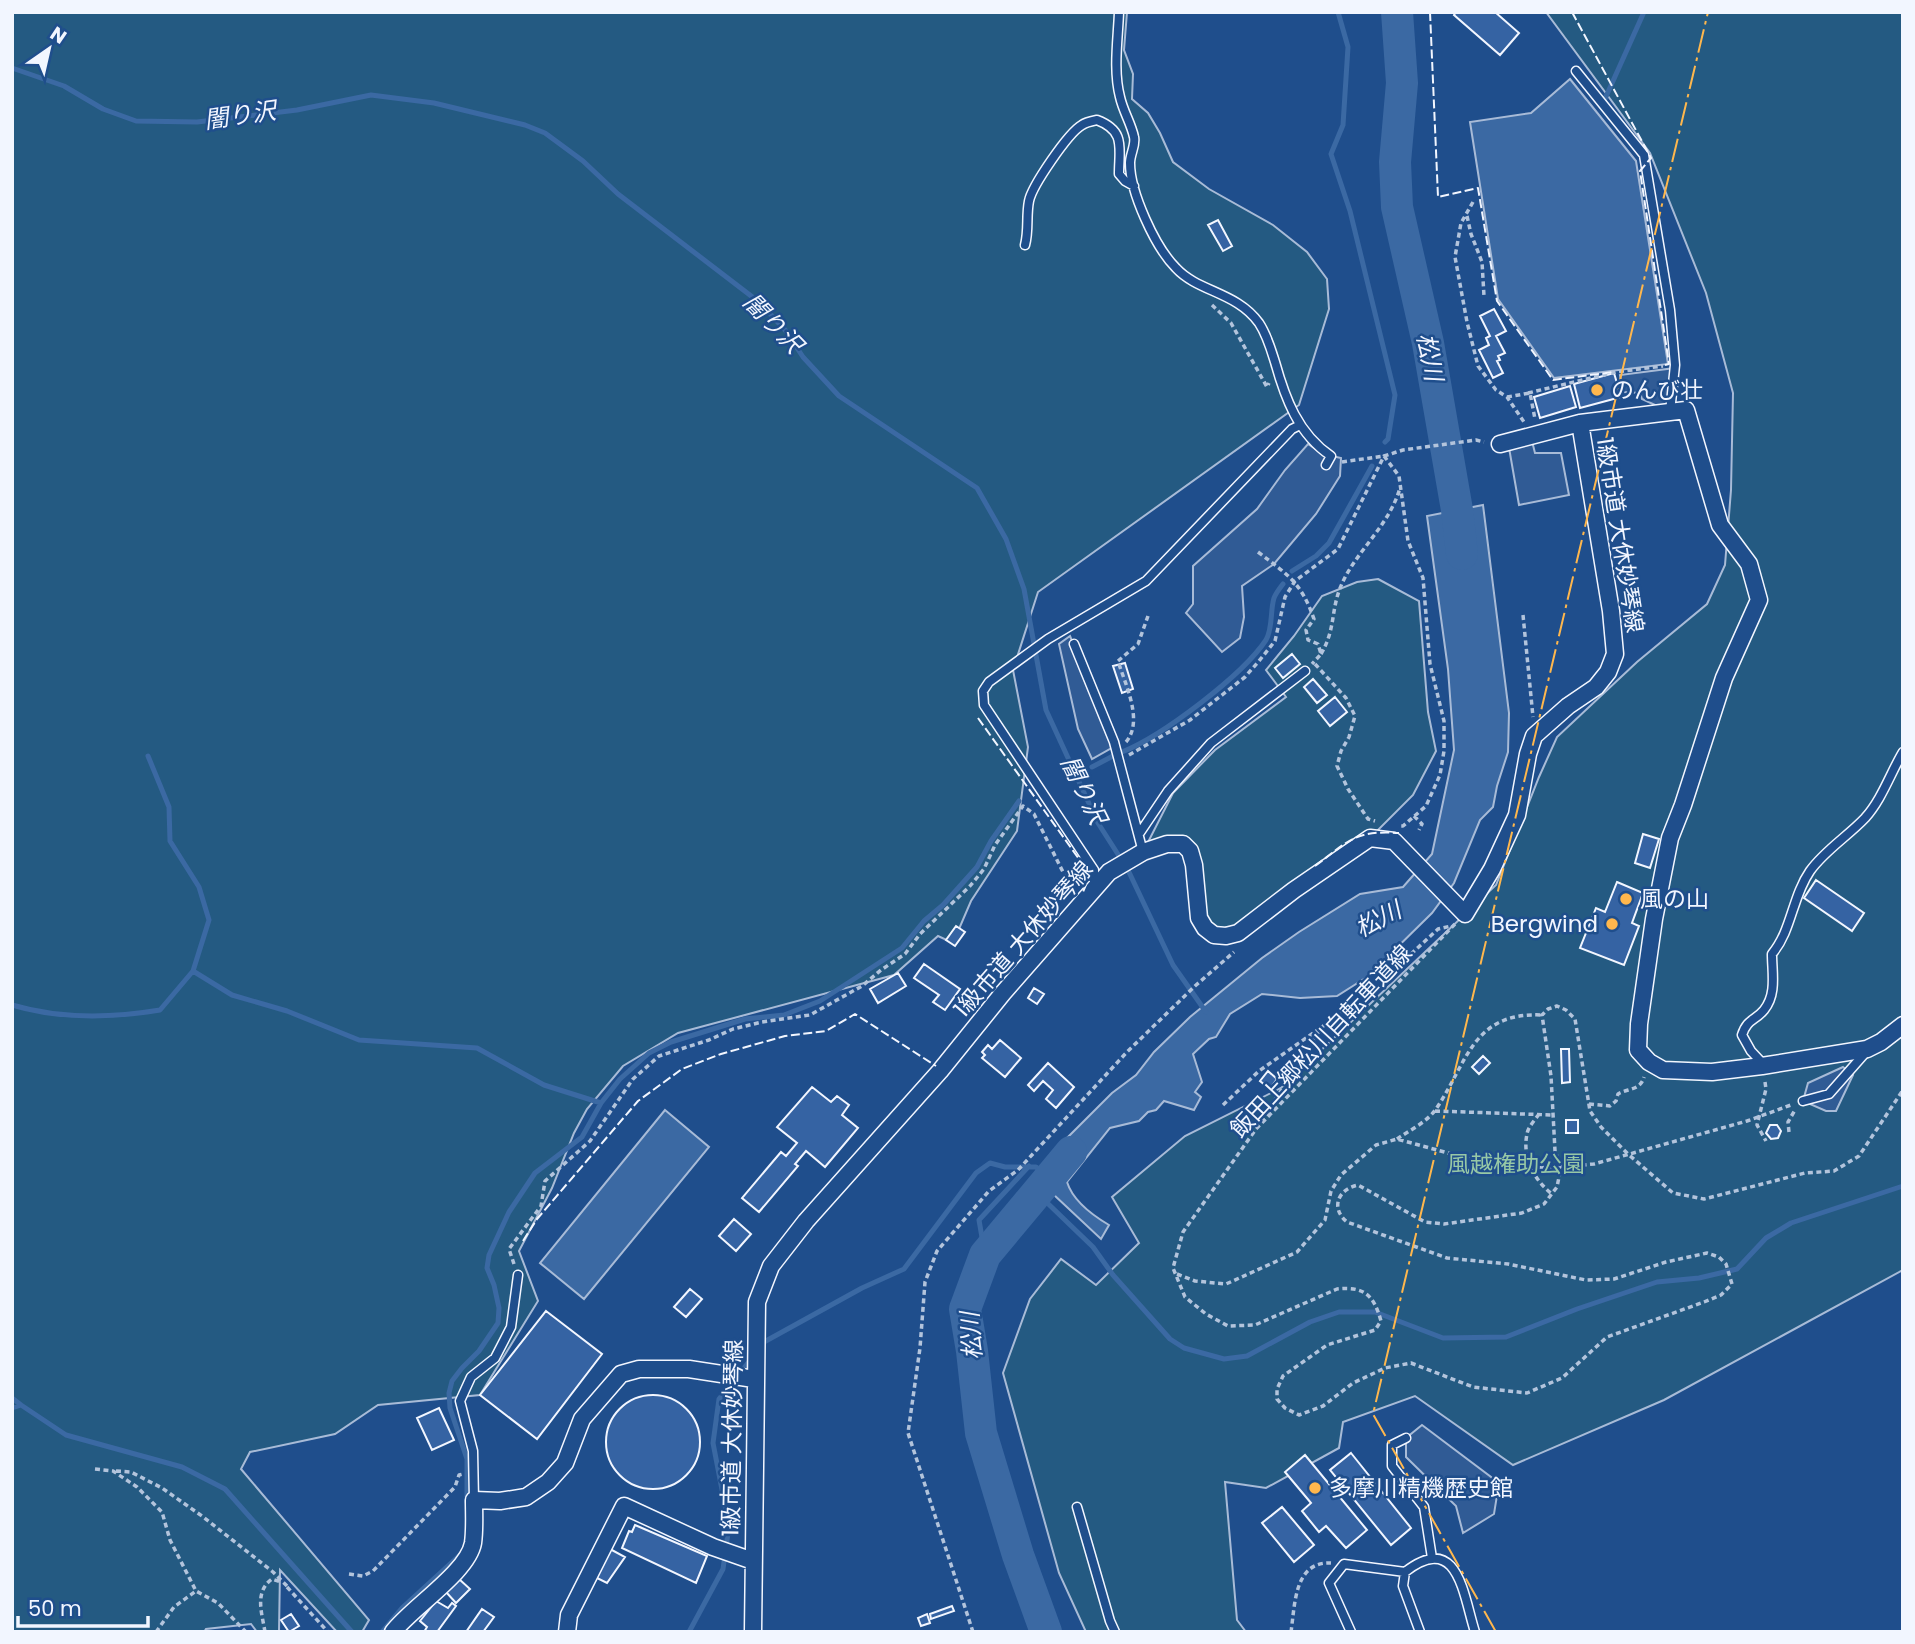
<svg xmlns="http://www.w3.org/2000/svg" width="1915" height="1644" viewBox="0 0 1915 1644" font-family="Poppins,'Noto Sans JP',sans-serif">
<style>
.green{fill:#245a82;stroke:#a8bbd7;stroke-width:2}
.parking{fill:#305b95;stroke:#a8bbd7;stroke-width:2}
.water{fill:#3b69a3;stroke:#a8bbd7;stroke-width:2}
.lines{fill:none;stroke-linecap:round;stroke-linejoin:round}
.stream{stroke:#3b69a3;stroke-width:5}
.river{stroke:#3b69a3;stroke-width:32}
.building{fill:#3563a3;stroke:#f2f6ff;stroke-width:2}
.lane-casing{stroke:#f2f6ff;stroke-width:11}
.street-casing{stroke:#f2f6ff;stroke-width:19}
.path{stroke:#b3c4dc;stroke-width:3.5;stroke-dasharray:5 3.5;stroke-linecap:butt}
.lane{stroke:#1f4e8c;stroke-width:8}
.street{stroke:#1f4e8c;stroke-width:16}
.fence{stroke:#f2f6ff;stroke-width:2;stroke-dasharray:9 3.5;stroke-linecap:butt}
.power{stroke:#ffb74d;stroke-width:2;stroke-dasharray:24 5 3.5 5;stroke-linecap:butt}
.poi-dot{fill:#ffb74d;stroke:#1f4e8c;stroke-width:2.5}
.labels{text-anchor:middle;dominant-baseline:central;stroke-width:5;stroke-linejoin:round;paint-order:stroke}
.poi-label{font-size:23px;fill:#f2f6ff;stroke:#1f4e8c;text-anchor:start}
.street-label{font-size:23px;fill:#f2f6ff;stroke:#1f4e8c}
.park-label{font-size:23px;fill:#97c8a6;stroke:#1f4e8c}
.water-label{font-size:24px;font-style:italic;fill:#f2f6ff;stroke:#1f4e8c}
</style>
<rect width="100%" height="100%" fill="#1f4e8c"/>
<path class="green" d="M12,12H1127L1124,50L1133,74L1132,99L1148,113L1160,133L1173,162L1209,189L1273,225L1307,252L1327,279L1329,309L1299,405L1038,592L1013,670L1028,747L1017,831L971,901L953,943L938,936L894,975L678,1033L623,1066L587,1109L574,1133L552,1188L519,1251L538,1301L480,1395L378,1405L335,1434L250,1452L241,1469L369,1620L362,1632H337L280,1570L279,1632H257L251,1624L206,1629L204,1632H12Z
M1546,12H1903V1270L1664,1400L1513,1465L1415,1396L1343,1422L1339,1448L1266,1488L1225,1482L1237,1620L1246,1632H1086L1059,1573L1003,1373L1030,1299L1061,1259L1096,1285L1139,1243L1112,1197L1185,1136L1281,1088L1496,885L1539,777L1557,737L1637,662L1707,604L1725,565L1731,490L1733,393L1706,293L1650,153Z
M1378,579L1419,601L1428,712L1436,751L1413,795L1370,838L1238,933L1205,928L1190,851L1143,852L1173,793L1215,750L1286,697L1266,670L1294,636L1322,596L1357,582Z"/>
<path class="parking" d="M1675,368L1670,412L1642,399L1640,393L1623,392L1620,375Z
M1531,437L1535,453H1561L1569,495L1519,505L1508,442Z
M1308,444L1323,454L1341,458L1340,476L1316,514L1274,564L1242,586L1244,617L1240,638L1222,652L1186,613L1193,604V566L1257,509L1285,470Z
M1070,636L1115,746L1092,759L1078,729L1059,644Z
M1843,1067L1853,1075L1836,1111H1826L1803,1101L1808,1083Z
M1422,1425L1499,1483L1494,1514L1463,1533L1456,1506L1406,1457V1438Z"/>
<path class="water" d="M1570,79L1636,161L1668,364L1554,378L1498,299L1470,122L1531,113Z
M1483,505L1509,713L1508,752L1497,786L1493,807L1480,820L1454,883L1432,913L1367,977L1337,996L1300,998L1262,994L1230,1014L1216,1037L1209,1039L1193,1054L1202,1082L1195,1092L1201,1097L1194,1110L1164,1101L1156,1110L1148,1112L1139,1121L1110,1128L1067,1182C1073,1201 1092,1215 1109,1225L1101,1239L1037,1179L1056,1149L1112,1093L1136,1075L1154,1052L1190,1017L1262,958L1299,932L1360,894L1403,887L1432,854L1454,750L1448,669L1427,516Z
M665,1110L709,1147L584,1299L540,1263Z"/>
<g class="lines">
<path class="stream" d="M1338,12L1348,47L1343,125L1331,154L1350,211L1395,395L1388,439L1385,442
M12,68L64,86L103,109L136,121L197,122L297,110L371,95L434,103L525,125L545,133L583,161L618,194L759,302L786,331L803,357L839,396L977,488L1006,539L1024,589L1046,710L1098,823L1128,870L1173,965L1206,1012
M1604,101L1644,12
M1292,571L1316,556L1329,543L1372,466
M1122,752C1162,736 1242,676 1266,640C1273,628 1270,611 1274,598C1276,593 1280,588 1283,584
M1092,767L1113,756
M193,971L232,995L287,1011L359,1040L477,1048L544,1085L601,1103
M12,1005C59,1019 112,1018 160,1010L193,971L209,920L199,887L170,841L169,807L148,756
M1038,1194L1093,1247L1113,1275L1170,1339L1184,1348L1224,1359L1247,1356L1310,1322L1339,1312H1375L1443,1338L1506,1337L1577,1309L1657,1282L1699,1278L1737,1269L1766,1238L1791,1223L1903,1186
M985,1255L979,1220L1029,1166
M760,1347L764,1342L862,1288L904,1269L976,1173L990,1163L1005,1167H1036L1046,1175
M12,1398L21,1405
M12,1408L21,1405L66,1435L182,1467L225,1489L352,1632
M467,1502V1459L450,1408L449,1393L452,1381L462,1368L479,1351L498,1323L499,1308L494,1285L487,1268L489,1255L509,1212L535,1173L582,1137L601,1103L620,1079L649,1053L671,1042L745,1019L784,1015L820,1001L902,948L924,921L943,905L977,867L991,841L1019,801
M382,1632L402,1608L462,1553
M689,1632L723,1569L729,1526L713,1443L719,1399L752,1358"/>
<path class="river" d="M1397,12L1402,83L1395,162L1397,207L1428,343L1457,510L1462,554
M1046,1632L1018,1555L981,1433L972,1351L965,1309L985,1255L1071,1152"/>
</g>
<path class="building" d="M1456,12H1495L1519,33L1500,55L1454,15Z
M1218,220L1232,246L1223,251L1208,225Z
M1494,309L1506,331L1496,336L1505,353L1498,356L1500,360L1497,361L1503,373L1493,378L1479,350L1489,345L1486,338L1490,336L1480,316Z
M1614,373L1621,397L1580,408L1574,384Z
M1570,386L1576,407L1540,418L1534,397Z
M1292,654L1300,664L1283,678L1275,668Z
M1125,663L1133,689L1122,693L1113,666Z
M1313,679L1327,695L1317,703L1304,687Z
M1335,697L1347,712L1330,726L1318,711Z
M1643,834L1659,839L1650,868L1635,863Z
M1816,880L1864,913L1852,931L1804,898Z
M1617,882L1643,893L1632,923L1639,926L1624,965L1580,948L1596,908L1605,912Z
M956,926L965,932L955,946L946,940Z
M924,964L960,989L945,1010L933,1002L939,995L914,978Z
M898,973L906,986L878,1003L870,989Z
M1034,988L1044,994L1037,1004L1028,998Z
M1000,1040L1021,1058L1005,1077L982,1058L985,1055L982,1052L988,1045L992,1049Z
M1561,1049H1569L1570,1082L1562,1083Z
M1483,1056L1490,1063L1479,1074L1472,1067Z
M1048,1063L1074,1087L1056,1108L1046,1099L1053,1090L1043,1081L1034,1091L1028,1085Z
M1268,1071L1277,1079L1270,1089L1260,1081Z
M812,1087L831,1102L837,1096L849,1105L842,1115L858,1128L825,1167L806,1151L795,1164L798,1166L759,1212L742,1198L781,1152L786,1156L797,1143L777,1127Z
M1566,1120H1578V1133H1566Z
M1770,1125H1777L1781,1131L1778,1138L1771,1139L1766,1133Z
M734,1219L751,1234L736,1251L719,1236Z
M690,1289L702,1299L686,1317L674,1307Z
M546,1311L602,1354L537,1439L480,1395Z
M606 1442a47 47 0 1 1 94 0a47 47 0 1 1-94 0Z
M439,1408L454,1440L432,1450L417,1418Z
M1351,1453L1411,1528L1391,1545L1330,1470Z
M1305,1455L1367,1530L1346,1548L1326,1526L1319,1532L1302,1511L1311,1503L1285,1472Z
M1282,1507L1314,1545L1294,1562L1262,1523Z
M635,1525L707,1556L696,1583L622,1548L629,1531L632,1532Z
M610,1549L625,1557L607,1583L595,1577Z
M459,1579L470,1589L456,1603L446,1592Z
M436,1601L448,1608L452,1603L456,1606L437,1632H424L427,1627L420,1621Z
M952,1606L954,1611L931,1619L930,1614Z
M482,1609L494,1617L483,1632H466Z
M291,1614L299,1626L289,1632L281,1620Z
M927,1614L930,1623L921,1626L918,1618Z"/>
<g class="lines">
<g class="lane-casing">
<path id="lane" d="M1119,12C1118,39 1113,70 1120,97C1123,111 1131,123 1134,137C1136,145 1130,154 1130,163C1130,192 1155,247 1176,268C1198,292 1237,292 1259,323C1267,335 1271,349 1275,362C1285,398 1298,434 1331,456L1326,465
M1576,71L1644,155L1670,310L1675,365L1670,412
M1025,245C1029,230 1026,216 1029,201C1032,186 1068,133 1082,125C1086,122 1092,121 1097,120C1126,131 1119,148 1119,174L1125,181L1134,186
M1074,644L1114,742L1143,852
M1139,834L1168,791L1211,743L1305,671
M1094,887V870L984,705L983,691L989,682L1048,639L1146,581L1292,429L1300,425
M1765,1066L1751,1051L1742,1035C1747,1019 1755,1021 1764,1010C1777,994 1772,973 1772,954C1792,930 1792,897 1810,871C1824,851 1848,836 1865,818C1882,799 1890,774 1903,752
M1803,1101L1829,1094L1866,1052
M1406,1438L1392,1445V1466L1424,1507L1432,1558
M474,1500L473,1451L460,1401L471,1377L495,1358L511,1327L518,1275
M1077,1507L1110,1621L1115,1632
M1351,1632L1329,1583L1344,1564L1405,1572
M1420,1632L1403,1586L1405,1572C1458,1531 1463,1594 1475,1632"/>
</g>
<g class="street-casing">
<path id="street" d="M1500,444L1580,423L1686,410L1720,525L1749,564L1759,600L1724,678L1683,805L1670,838L1654,919L1639,1024L1638,1050L1649,1062L1663,1070L1712,1072L1762,1066L1867,1049L1881,1042L1903,1025
M393,1632C411,1608 468,1572 473,1543C475,1529 474,1514 474,1500L500,1501L526,1497L548,1482L565,1463L582,1419L621,1374L639,1369H689L754,1379
M567,1632L569,1615L624,1506L713,1547L753,1561
M753,1632L757,1302L771,1266L806,1221L940,1071L1003,993L1109,872L1143,852L1167,844H1183L1190,851L1194,865L1199,918L1205,928L1214,935L1226,936L1238,933L1294,890L1370,838L1394,841L1465,914L1492,869L1517,815L1528,754L1534,736L1568,706L1596,687L1608,672L1615,654L1611,611L1580,423"/>
</g>
<path class="path" d="M1473,202L1461,223L1455,257L1467,322L1478,366L1496,390L1507,397L1524,422
M1467,216L1471,234L1482,262L1484,296
M1212,305L1231,323L1267,387L1269,383
M1528,393L1616,372L1663,366
M1507,397L1530,393L1535,419
M1342,462L1384,456L1399,476L1408,541L1423,578L1430,664L1444,721V751L1440,775L1426,806L1403,826H1400
M1258,552C1288,575 1301,582 1314,619L1306,630L1308,640L1318,644L1321,654L1312,664
M1523,615L1533,717
M1321,654C1335,630 1331,614 1339,591C1352,554 1388,529 1400,488
M1315,664L1346,698L1355,716L1349,737L1341,751L1337,766L1348,789L1368,819L1375,821
M1126,742C1144,721 1125,684 1118,661L1138,644L1148,616
M1129,755L1190,720L1245,677L1259,661L1275,641L1285,597L1295,581L1338,549L1384,456L1403,450L1476,440L1484,442
M1414,816L1422,824L1419,830
M1455,924L1256,1129L1183,1232L1173,1268L1185,1297L1206,1314L1228,1326L1255,1325L1337,1289C1365,1286 1374,1296 1381,1321L1375,1330L1327,1345L1283,1376L1277,1389V1399L1285,1408L1299,1415L1323,1406L1353,1383L1385,1368L1411,1363L1473,1387L1527,1393L1562,1378L1607,1337L1704,1302L1721,1295L1732,1284L1726,1264L1719,1257L1707,1253L1666,1262L1614,1279L1586,1280L1508,1264L1447,1258L1347,1222C1330,1208 1338,1189 1358,1185L1425,1222L1444,1224L1522,1213L1544,1204L1557,1187L1561,1167L1555,1151L1551,1076L1542,1015L1548,1009L1557,1006L1566,1010L1575,1019L1590,1111L1601,1127L1628,1154L1673,1193L1704,1199L1805,1173L1834,1171L1859,1156L1903,1090
M1765,1082L1766,1089L1757,1125L1766,1141
M1589,1104L1610,1106L1616,1101L1618,1094C1628,1088 1640,1091 1644,1077
M1223,1105L1259,1071L1319,1029
M1435,1111L1553,1115
M1539,1114C1535,1120 1528,1127 1527,1134C1522,1157 1534,1180 1552,1194
M1261,1122L1321,1028L1362,994L1382,986L1410,955L1438,929L1451,926
M1789,1132L1788,1122L1795,1110
M1397,1139C1410,1130 1427,1122 1436,1109C1468,1062 1472,1012 1542,1015
M514,1264L509,1249L541,1206L545,1181L590,1141L633,1079L659,1056L709,1040L733,1029L762,1022L810,1015L862,986L881,970L905,954L920,934L970,886L984,869L995,845L1023,806L1034,814L1072,890
M1177,1274L1195,1281L1226,1284L1297,1252L1325,1220L1331,1191L1341,1175L1376,1145L1397,1139L1506,1169L1561,1167L1594,1164L1747,1121L1791,1105
M95,1469L113,1471L137,1487L162,1512L170,1540L196,1591L218,1603L246,1632
M116,1471L131,1472L162,1488L202,1516L273,1572L288,1587
M349,1574L363,1576L373,1571L455,1487L459,1475L463,1474
M287,1587L328,1632
M156,1632L174,1607L196,1591
M265,1632C262,1613 254,1592 272,1579L281,1582
M973,1632L908,1433L920,1348L925,1282L937,1251L989,1191L1018,1170L1127,1052L1195,986L1234,952
M1291,1632C1295,1605 1294,1561 1331,1563"/>
<use href="#lane" class="lane"/>
<use href="#street" class="street"/>
<path class="fence" d="M1430,12L1438,197L1478,188L1497,301L1553,380L1613,372
M1572,12L1651,158L1640,171L1669,364L1665,365
M978,718L1084,866L1088,880L1083,892
M1315,866C1349,841 1354,830 1399,833
M523,1241L537,1219L638,1101L682,1069L721,1054L785,1036L826,1031L855,1014L936,1066"/>
<path class="power" d="M1496,1632L1373,1414L1708,12"/>
</g>
<g class="poi-dot">
<circle cx="1597" cy="390" r="7"/>
<circle cx="1626" cy="899" r="7"/>
<circle cx="1612" cy="924" r="7"/>
<circle cx="1315" cy="1488" r="7"/>
</g>
<g class="labels">
<g class="poi-label">
<text x="1611" y="390">のんび壮</text>
<text x="1640" y="899">風の山</text>
<text x="1598" y="924" text-anchor="end">Bergwind</text>
<text x="1329" y="1488">多摩川精機歴史館</text>
</g>
<g class="street-label">
<text transform="translate(1620 535) rotate(81)">1級市道 大休妙琴線</text>
<text transform="translate(1023 939) rotate(-49)">1級市道 大休妙琴線</text>
<text transform="translate(1321 1041) rotate(-47)">飯田上郷松川自転車道線</text>
<text transform="translate(732 1438) rotate(-89)">1級市道 大休妙琴線</text>
</g>
<g class="park-label">
<text x="1516" y="1164">風越権助公園</text>
</g>
<g class="water-label">
<text transform="translate(240 115) rotate(-8)">闇り沢</text>
<text transform="translate(773 323) rotate(46)">闇り沢</text>
<text transform="translate(1430 357) rotate(79)">松川</text>
<text transform="translate(1084 790) rotate(64)">闇り沢</text>
<text transform="translate(1378 919) rotate(-27)">松川</text>
<text transform="translate(971 1336) rotate(-94)">松川</text>
</g>
</g>
<rect width="1915" height="1644" fill="none" stroke="#f2f6ff" stroke-width="28"/>
<g transform="translate(49 49) rotate(34)" stroke="#1f4e8c" stroke-width="5" paint-order="stroke">
<path d="M0-5L12 26L0 18L-12 26Z" fill="#f2f6ff"/>
<text y="-10" font-size="19" font-weight="bold" text-anchor="middle" fill="#f2f6ff">N</text>
</g>
<path d="M18 1616v10h130v-10" fill="none" stroke="#f2f6ff" stroke-width="3.5"/>
<text x="28" y="1616" font-size="21" fill="#f2f6ff" stroke="#1f4e8c" stroke-width="5" paint-order="stroke">50 m</text>
</svg>
